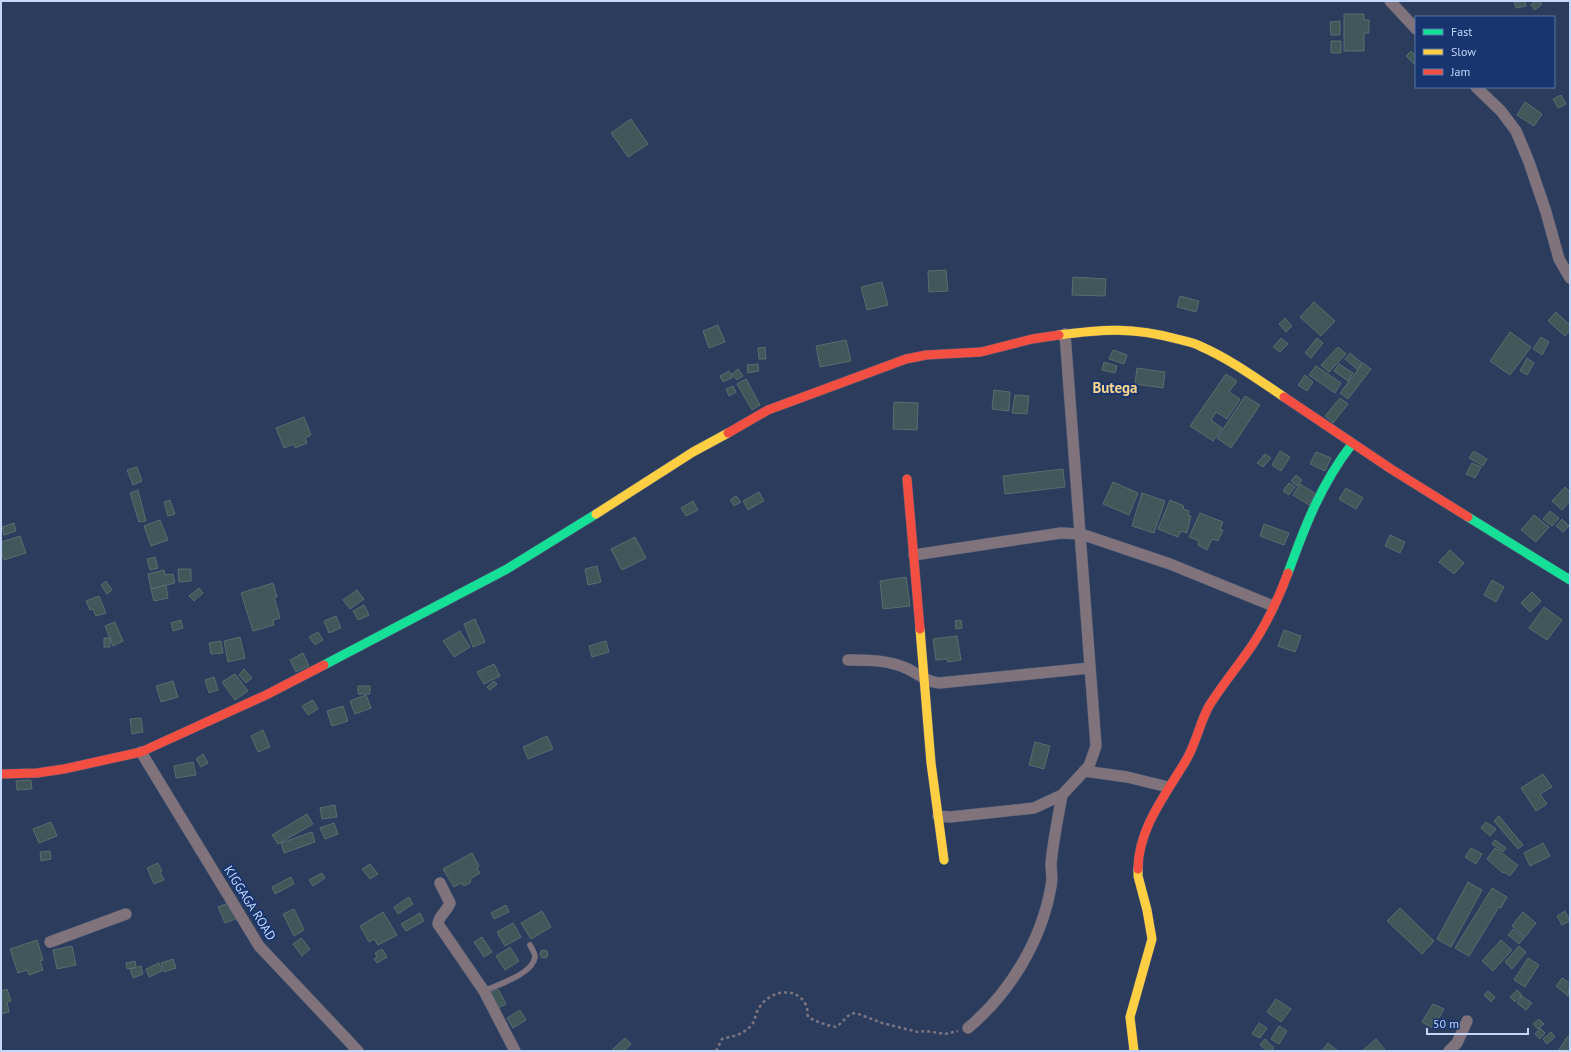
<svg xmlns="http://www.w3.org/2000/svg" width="1571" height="1052" viewBox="0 0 1571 1052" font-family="'PT Sans',sans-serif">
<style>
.building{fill:#41585a;stroke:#5a6c6e}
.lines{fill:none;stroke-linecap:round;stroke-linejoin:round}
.lane-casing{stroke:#4b5a75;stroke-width:6}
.street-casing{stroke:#4b5a75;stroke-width:12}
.fast-casing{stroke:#4b5a75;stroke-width:10}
.slow-casing{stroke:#4b5a75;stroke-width:10}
.jam-casing{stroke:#4b5a75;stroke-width:10}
.path{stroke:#7d7580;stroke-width:2.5;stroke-dasharray:3 3;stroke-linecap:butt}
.lane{stroke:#80737b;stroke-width:5.5}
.street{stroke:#80737b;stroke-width:11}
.fast{stroke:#16e098;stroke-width:9}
.slow{stroke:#ffcf43;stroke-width:9}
.jam{stroke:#f24e42;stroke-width:9}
.labels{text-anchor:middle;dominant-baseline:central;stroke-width:4;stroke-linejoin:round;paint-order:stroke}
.street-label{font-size:13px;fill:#c3d7fb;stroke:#183570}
.quarter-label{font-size:15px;font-weight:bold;fill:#fcd68d;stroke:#183570}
</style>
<rect width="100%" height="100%" fill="#2c3c5c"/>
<path class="building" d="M1514,1H1525L1526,6L1516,8Z
M1535,1H1539L1542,4L1535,10L1531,5Z
M1344,14H1364V20H1369V33H1364V51H1344Z
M1340,21V35H1331L1330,22Z
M1331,41H1341V53H1331Z
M1411,51L1416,56V62L1414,64L1406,56Z
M1561,95L1566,104L1558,108L1553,99Z
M1525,102L1542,114L1534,126L1517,115Z
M631,119L648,144L628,157L611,133Z
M946,270L948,291L929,292L928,271Z
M1073,277L1106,279L1105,296L1072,295Z
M882,282L888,305L867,310L861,287Z
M1180,296L1199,301L1196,312L1177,307Z
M1314,302L1335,321L1321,336L1300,317Z
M1556,312L1570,325V330L1565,336L1548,321Z
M1285,318L1292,326L1286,332L1279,324Z
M718,325L725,342L709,348L703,331Z
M1510,332L1531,347L1510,375L1490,361Z
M1541,337L1549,342L1542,355L1533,349Z
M1281,338L1288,344L1280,352L1273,347Z
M1317,338L1323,343L1311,358L1305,353Z
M846,340L851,361L820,367L816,346Z
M765,347L766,359H759L758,348Z
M1338,347L1346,354L1329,372L1321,365Z
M1113,350L1127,355L1124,364L1109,359Z
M1350,353L1362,363L1357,369L1345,359Z
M1527,358L1534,363L1527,375L1520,371Z
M1104,362L1117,366L1115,373L1102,370Z
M1363,363L1371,369L1348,399L1340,393Z
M758,364L759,371L748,373L747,365Z
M1339,364L1353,373L1348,381L1334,371Z
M1316,366L1341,383L1335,393L1309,375Z
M1137,368L1165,372L1163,388L1135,384Z
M738,369L743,376L737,380L732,374Z
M729,371L733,377L723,382L720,376Z
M1226,374L1237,381L1229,392L1240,399L1227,419L1216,412L1211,420L1222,428L1213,441L1190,426Z
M1305,375L1313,382L1307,391L1298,385Z
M746,379L760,405L752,410L737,384Z
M733,386L736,392L729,396L726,389Z
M994,390L1010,392L1009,411L992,409Z
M1015,395L1029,396L1027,414L1012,413Z
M1245,396L1260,405L1231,448L1217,438Z
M1340,398L1348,404L1333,423L1325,416Z
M894,402L918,403L917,430L893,429Z
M304,417L311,435L305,438L307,443L295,448L294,444L284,448L276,428Z
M1280,451L1290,457L1281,471L1272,465Z
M1474,451L1487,459L1483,466L1469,458Z
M1316,452L1331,458L1325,471L1310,464Z
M1265,454L1271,458L1263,467L1257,463Z
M1472,463L1481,467L1475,478L1466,474Z
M137,467L142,481L133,485L127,470Z
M1063,469L1065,487L1005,494L1003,476Z
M1296,475L1302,480L1297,486L1291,481Z
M1113,482L1138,493L1129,515L1103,504Z
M1289,483L1295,487L1289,495L1283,491Z
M1300,484L1316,494L1309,505L1293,495Z
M1565,487L1570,492V501L1562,510L1552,501Z
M1346,488L1363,498L1356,509L1339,499Z
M138,490L146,521L139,522L130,493Z
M759,492L764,501L748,510L743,501Z
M1142,493L1165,501L1154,533L1132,526Z
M736,496L741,502L734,506L730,500Z
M170,500L175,514L168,516L164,502Z
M1170,500L1184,506L1183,509L1189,511L1188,515L1191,516L1187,533L1181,531L1178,537L1158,529Z
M693,501L698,510L686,516L681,508Z
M1550,511L1559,518L1552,526L1543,519Z
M1200,513L1223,522L1220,529L1223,530L1218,541L1212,539L1207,550L1198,545L1199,541L1189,537Z
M1534,515L1549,527L1536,542L1521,530Z
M1562,519L1569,526L1563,532L1556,526Z
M160,520L168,540L151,546L144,526Z
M14,523L16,531L4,535L2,527Z
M1264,524L1289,533L1284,545L1260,536Z
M1390,535L1405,542L1400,553L1385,546Z
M20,536L26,553L4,560L1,551V542Z
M635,537L646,558L622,570L611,549Z
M1450,550L1464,563L1454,574L1439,562Z
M155,557L158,568L150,570L147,559Z
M597,566L601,582L588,585L585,569Z
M178,569H191V581L179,582Z
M164,570L165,575L173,574L175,583L151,589L148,574Z
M906,577L910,606L883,609L880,581Z
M1492,580L1504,587L1496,602L1484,595Z
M106,581L112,590L107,594L101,585Z
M273,583L277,597H274L280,618L273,620L274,625L253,631L241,593Z
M166,585L168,598L154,601L151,589Z
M199,588L203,593L194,601L189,596Z
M357,590L364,599L350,609L343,600Z
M1532,592L1541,601L1530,612L1521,603Z
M99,596L106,613L96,616L93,609L90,610L86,601Z
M364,605L369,615L358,620L353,611Z
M1544,607L1562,620L1547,640L1529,628Z
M336,616L341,628L329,633L324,621Z
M475,619L485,642L473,647L464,624Z
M181,620L183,628L173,631L171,623Z
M961,620L962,628L956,629L955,621Z
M115,622L123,641L113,646L105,626Z
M1284,630L1301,636L1295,652L1278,646Z
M460,631L470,647L454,657L443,641Z
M318,632L323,640L315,645L309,637Z
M957,636L961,660L948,662L947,659L936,660L933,639Z
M240,637L245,658L228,662L224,641Z
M104,638H110V647H104Z
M221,641L223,653L211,654L209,643Z
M606,641L609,652L592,657L589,646Z
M303,653L309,666L296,672L290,660Z
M494,664L500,676L484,684L477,672Z
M244,669L252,678L246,683L239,675Z
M235,674L248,691L235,700L222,682Z
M214,677L218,690L209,693L205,680Z
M173,681L178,697L161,702L156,686Z
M494,681L497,684L490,690L487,687Z
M358,686H370V694H358Z
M366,695L371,708L355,714L350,701Z
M313,700L318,709L308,715L302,706Z
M343,706L348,721L332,726L327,711Z
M141,718L143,732L132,734L130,719Z
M263,730L270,747L258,752L251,736Z
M547,736L553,749L528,759L523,747Z
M1035,742L1050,746L1044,769L1029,765Z
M203,754L208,763L201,767L196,759Z
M193,762L196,775L176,778L174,766Z
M1543,774L1552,787L1540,794L1547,804L1536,811L1521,788Z
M31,780L32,789L17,790L16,781Z
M335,805L337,817L322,819L320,808Z
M307,814L313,824L278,844L272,835Z
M1499,816L1523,845L1518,849L1494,821Z
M51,822L57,836L39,843L33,829Z
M1486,822L1496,829L1490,836L1481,828Z
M334,823L338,834L325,839L320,828Z
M312,832L315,842L284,853L281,843Z
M1495,840L1506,848L1503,852L1492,844Z
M1543,843L1550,856L1530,866L1524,853Z
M1471,848L1482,854L1476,864L1465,857Z
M1495,848L1518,865L1510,876L1504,872L1503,873L1487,859Z
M50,851L51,859L41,861L40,852Z
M472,853L479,866L477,868L480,873L470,879L471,882L464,886L461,883L454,887L443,869Z
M158,863L162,871L160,872L164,880L154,884L147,868Z
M370,864L378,874L370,879L362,869Z
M322,873L325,878L313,886L309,880Z
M291,877L294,884L275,894L272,887Z
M1468,882L1482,890L1451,947L1437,939Z
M1492,888L1507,897L1501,908L1499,907L1469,956L1455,948Z
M409,897L413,904L398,914L394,907Z
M231,902L238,918L225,923L218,907Z
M506,905L509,912L494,919L491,913Z
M1400,908L1434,941L1422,954L1387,921Z
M294,909L304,930L294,936L283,914Z
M542,911L551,927L531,939L521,923Z
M1565,911L1570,921L1562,925L1557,916Z
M383,912L397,935L378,945L374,939L369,942L360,926Z
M1523,912L1536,923L1525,937L1512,926Z
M420,913L424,921L406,931L401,924Z
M513,923L521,937L505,946L497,932Z
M1513,929L1524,938L1519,944L1508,935Z
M482,937L492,952L484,957L474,942Z
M301,938L310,949L302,956L293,944Z
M37,940L43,960L40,961L43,970L29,975L27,970L18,973L10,949Z
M1501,940L1512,950L1493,971L1482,961Z
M72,946L76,965L57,969L53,950Z
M1519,946L1526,952L1512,969L1505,962Z
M510,947L519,961L505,970L496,956Z
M382,949L387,957L377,963L374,959L377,957L375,953Z
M540 954a4 4 0 1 1 8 0a4 4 0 1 1-8 0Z
M1528,958L1539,965L1525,987L1514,980Z
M173,959L176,968L164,972L161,963Z
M135,961L136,967L127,969L126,963Z
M159,963L162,971L149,977L146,969Z
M141,966L143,974L133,978L130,969Z
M1562,978L1570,983L1568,996L1556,986Z
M7,989L11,1001L7,1002L9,1012L1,1014V991Z
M498,989L506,1004L498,1008L489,993Z
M1517,990L1522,995L1515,1002L1510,997Z
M1488,991L1495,997L1491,1002L1484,995Z
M1522,996L1532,1003L1526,1010L1517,1003Z
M1276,999L1291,1009L1281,1022L1267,1012Z
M1433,1004L1444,1009L1433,1028L1422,1022Z
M520,1010L526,1020L513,1028L507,1018Z
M1539,1019L1544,1024L1538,1029L1533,1024Z
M1259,1023L1267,1028L1260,1038L1252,1034Z
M1279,1026L1287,1031L1279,1044L1271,1039Z
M1540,1028L1545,1033L1540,1039L1535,1034Z
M1551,1032L1555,1037L1547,1044L1543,1039Z
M1568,1036L1570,1037V1051H1558Z
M625,1038L631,1044L624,1051H614L613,1049Z
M1265,1039L1274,1048L1271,1051H1267L1260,1045Z
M1376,1039L1386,1051H1362Z
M1328,1043L1338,1051H1322Z"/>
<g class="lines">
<g class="lane-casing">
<path id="lane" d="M484,991C497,985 533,974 535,957C535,953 532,949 530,945"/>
</g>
<g class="street-casing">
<path id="street" d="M1390,1L1416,29
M1476,87L1501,111L1516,131L1529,162L1546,212L1559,259L1570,278
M914,555L1061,533L1081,534L1170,564L1273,606
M848,660C869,660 889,660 908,669C918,674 927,682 939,683L1090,668
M141,752L259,946L358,1051
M1084,771L1127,777L1168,787
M938,816L950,817L1034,808L1062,795L1089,766L1096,746L1065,334
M440,883L450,903C447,911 438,917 438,924L484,991L515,1051
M50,942L126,914
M968,1028C1010,993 1042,940 1051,886C1053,879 1051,871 1051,864C1053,841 1058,818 1062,795
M1449,1051L1457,1043L1467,1021"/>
</g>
<g class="fast-casing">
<path id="fast" d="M1468,517L1570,580
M1288,573C1305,526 1321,484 1352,444
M324,665L507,569L596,514"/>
</g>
<g class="slow-casing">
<path id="slow" d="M1059,335C1103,329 1133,327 1177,339C1185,341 1193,342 1200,346C1230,359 1257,379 1284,397
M596,514L693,452L728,433
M920,629L931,763L944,860
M1134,1051L1130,1017L1152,939L1147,910L1138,876V869"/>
</g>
<g class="jam-casing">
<path id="jam" d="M1284,397L1391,469L1468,517
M728,433L768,410L906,359L926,355L981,352L1032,339L1059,335
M907,479L920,629
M1,774L37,773L64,769L141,752L266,695L324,665
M1138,869C1138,829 1166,794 1185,762C1196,745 1199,724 1209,706C1222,685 1239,665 1253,644C1267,623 1279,597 1288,573"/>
</g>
<path class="path" d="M716,1051L722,1039C732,1037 743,1034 750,1027C755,1023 755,1014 759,1008C769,991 796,985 806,1005C808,1009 807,1012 808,1017C817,1022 826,1025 836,1027C844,1022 846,1014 856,1013L882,1023L918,1032L926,1031L945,1034L958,1031"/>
<use href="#lane" class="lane"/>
<use href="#street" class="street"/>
<use href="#fast" class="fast"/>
<use href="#slow" class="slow"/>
<use href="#jam" class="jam"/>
</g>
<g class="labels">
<g class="street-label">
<text transform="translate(250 903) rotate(58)">KIGGAGA ROAD</text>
</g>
<g class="quarter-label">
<text x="1115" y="387">Butega</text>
</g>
</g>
<rect width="1571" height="1052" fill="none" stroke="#c3d7fb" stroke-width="4"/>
<rect x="1415" y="16" width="140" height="72" fill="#183570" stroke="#5c76a8"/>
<rect x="1423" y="29" width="20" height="6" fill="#16e098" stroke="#5c76a8"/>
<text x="1451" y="36" font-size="12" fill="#c3d7fb">Fast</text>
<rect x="1423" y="49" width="20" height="6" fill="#ffcf43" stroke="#5c76a8"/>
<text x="1451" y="56" font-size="12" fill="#c3d7fb">Slow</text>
<rect x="1423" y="69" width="20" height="6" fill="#f24e42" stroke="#5c76a8"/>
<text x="1451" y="76" font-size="12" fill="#c3d7fb">Jam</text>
<path d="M1427 1028v6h101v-6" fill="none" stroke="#c3d7fb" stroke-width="2"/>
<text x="1433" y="1028" font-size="12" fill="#c3d7fb" stroke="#183570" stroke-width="3" paint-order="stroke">50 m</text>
</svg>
